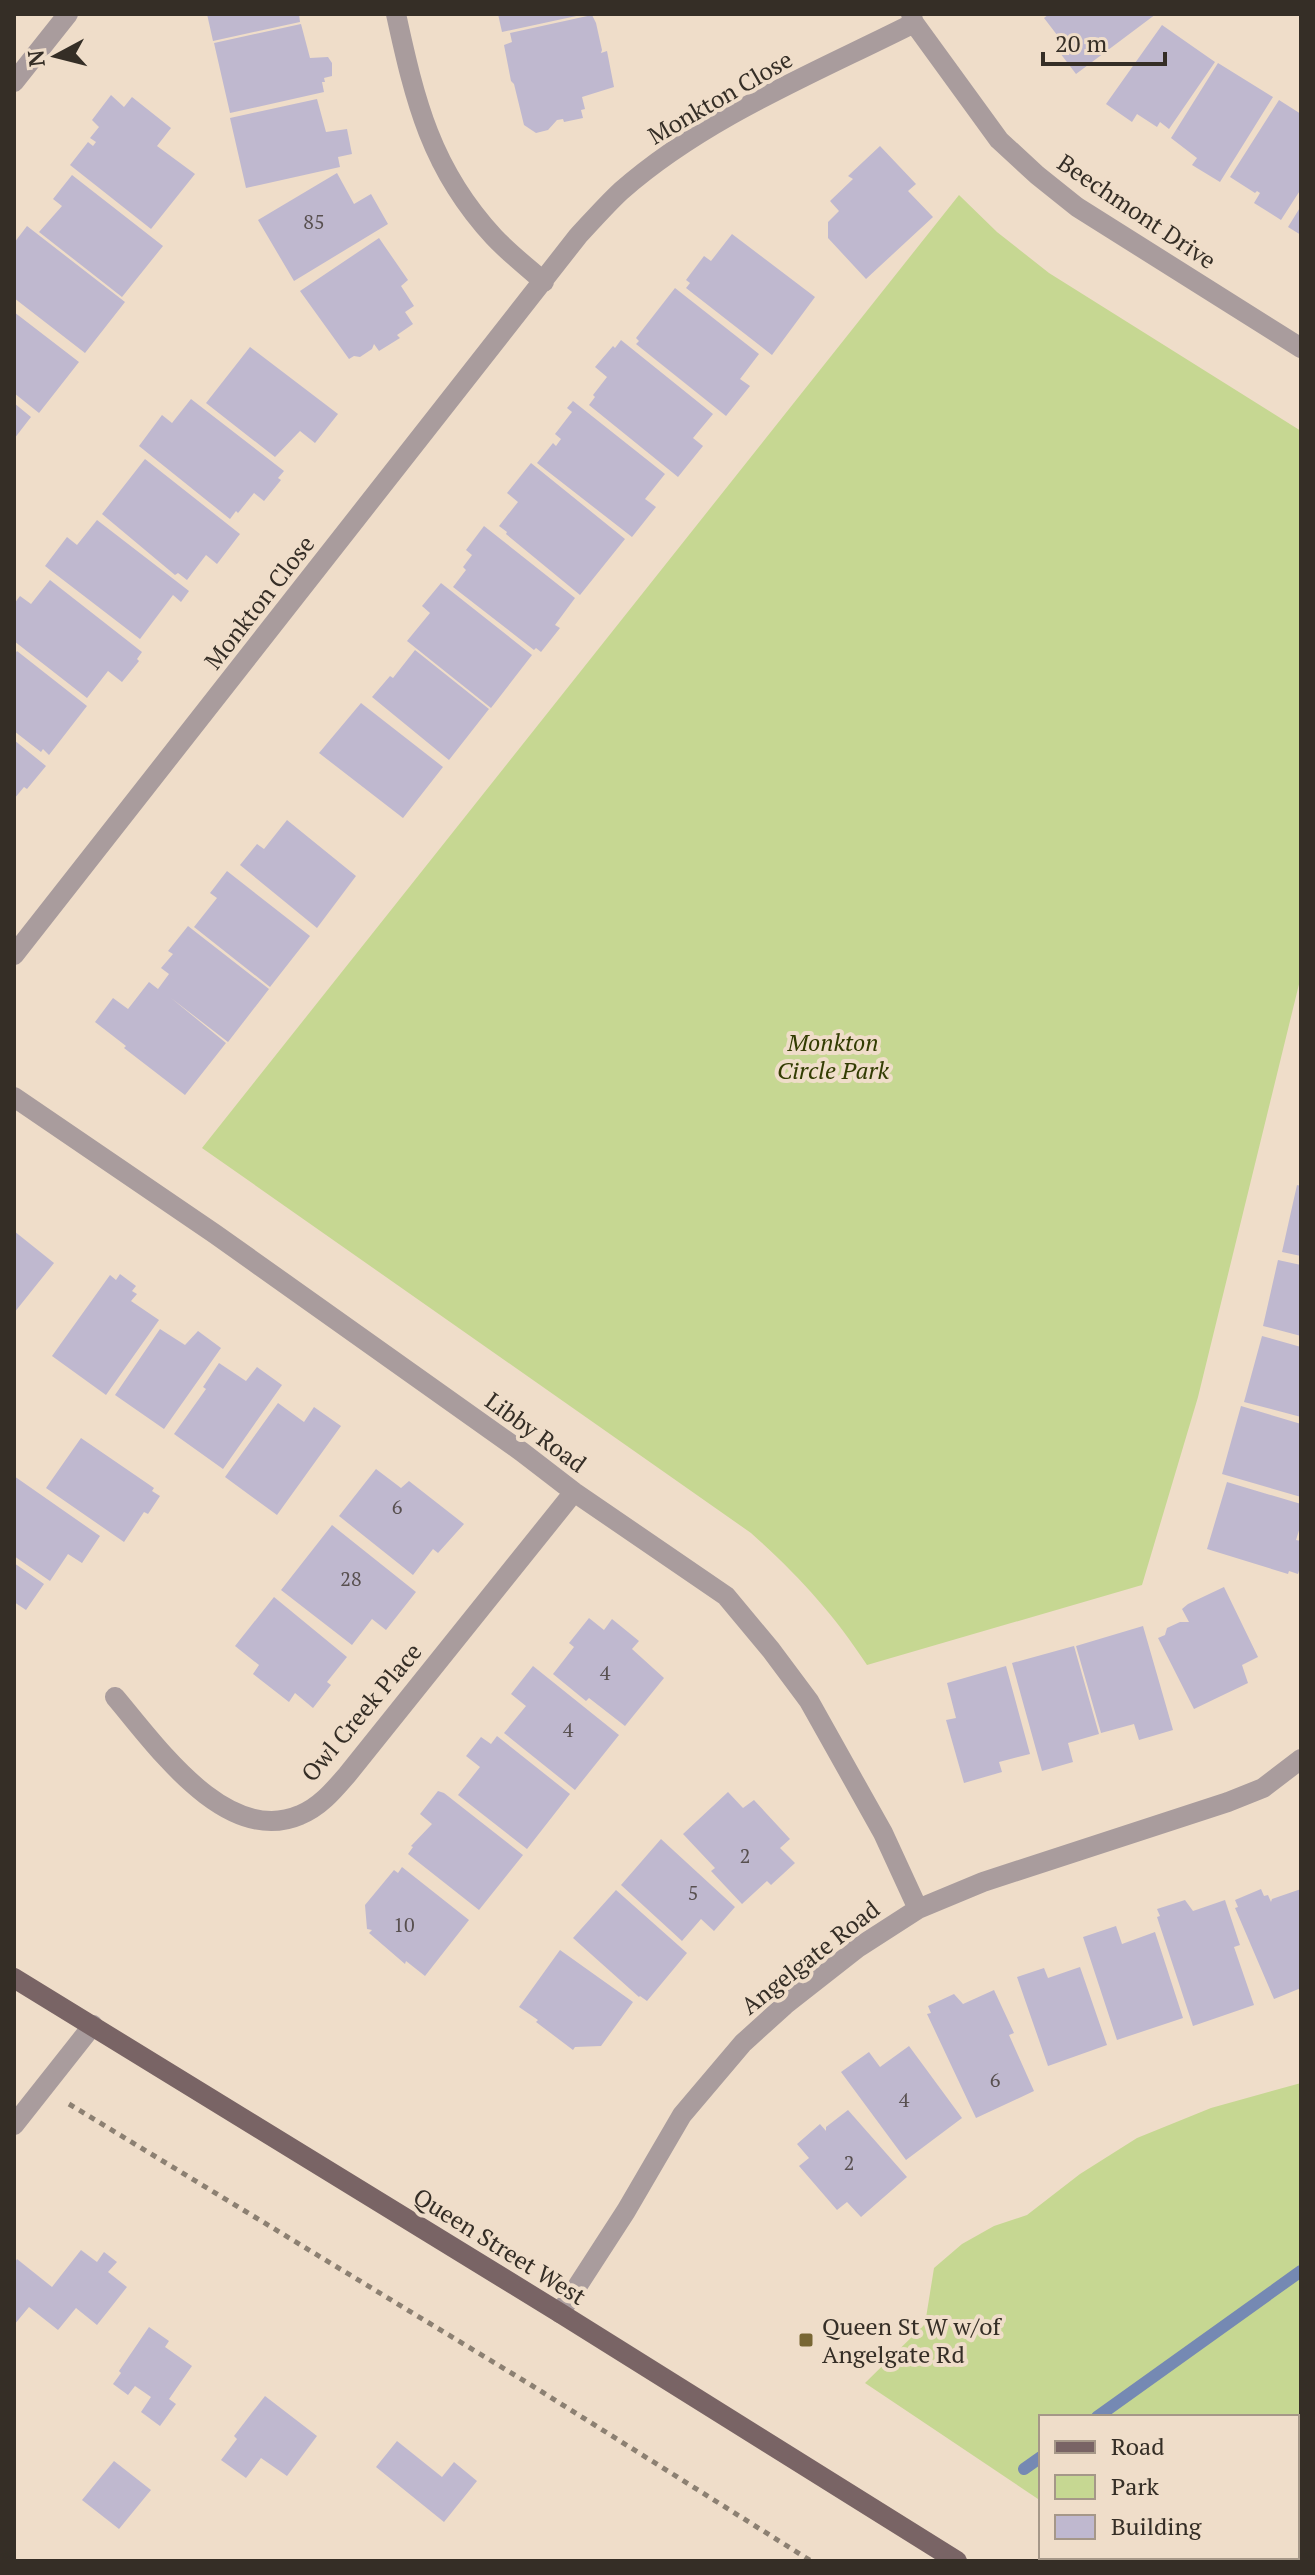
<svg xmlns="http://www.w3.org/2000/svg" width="1315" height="2575" viewBox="0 0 1315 2575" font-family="'PT Serif',serif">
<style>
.green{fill:#c6d792}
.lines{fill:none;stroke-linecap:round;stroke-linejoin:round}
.stream{stroke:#7589b3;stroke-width:12}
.building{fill:#bfb8cf}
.path{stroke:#8c8072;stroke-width:5;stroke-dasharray:6 6;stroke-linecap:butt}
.minor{stroke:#a99c9d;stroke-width:20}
.major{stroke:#796465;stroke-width:20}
.poi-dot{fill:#786634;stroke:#efddc9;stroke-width:3}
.labels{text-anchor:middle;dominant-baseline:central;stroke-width:8;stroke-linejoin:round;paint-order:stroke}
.number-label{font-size:20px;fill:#585050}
.street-label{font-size:24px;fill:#352e26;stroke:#efddc9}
.park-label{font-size:24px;font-style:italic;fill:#323c02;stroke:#efddc9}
.poi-label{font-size:24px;fill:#352e26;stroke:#efddc9;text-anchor:start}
</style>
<rect width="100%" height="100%" fill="#efddc9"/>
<path class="green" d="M959,195L997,232L1049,273L1301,431V976L1198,1397L1142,1585L867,1665C833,1613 797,1574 751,1533L202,1148Z
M1301,2083V2561H1140L1133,2557H1297V2417H1041V2501L865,2383L925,2324L934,2268L962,2244L994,2226L1027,2215L1080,2174L1137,2138L1211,2108Z"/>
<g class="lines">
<path class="stream" d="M1097,2417L1301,2271
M1024,2469L1041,2457"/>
</g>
<path class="building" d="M207,14H299L300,22L213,41Z
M498,14H581V15L502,32Z
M1049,14H1156L1076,74L1057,49L1064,44L1044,18Z
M592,15L596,23L602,50L601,53L607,51L614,87L582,97L585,109L581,110L583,118L564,122L563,119L557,120L548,130L536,133L524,125L514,84L511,81L504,45L512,42L510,33Z
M301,24L310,58L328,57L332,63V76L324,78L325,82H322L324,92L230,113L214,43Z
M1162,25L1215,62L1169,129L1160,122L1157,127L1137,114L1132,122L1106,104Z
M1218,63L1273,97L1220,182L1192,165L1197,158L1171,138Z
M111,95L124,107L132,97L171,128L157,146L195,174L151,229L70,165L88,142L93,146L96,142L90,138L99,127L92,120Z
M317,99L326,132L347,129L352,154L338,157L340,167L246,188L230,118Z
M1279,100L1301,114V189L1281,220L1254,203L1260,193L1257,191L1255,193L1230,177Z
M880,146L916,184L908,191L933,217L866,279L828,238V222L839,211L830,201L853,179L848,176Z
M337,173L354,204L371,194L388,224L294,281L258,220Z
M72,175L163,246L122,297L39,232L62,206L53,199Z
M1301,206V235L1288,227Z
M27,226L125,302L85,353L14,298V243Z
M732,234L815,297L772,355L686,288L690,283L686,280L704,256L711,261Z
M379,238L408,280L401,286L414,306L405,312L413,324L397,335L400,338L379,351L374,344L372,349L360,357L354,356L349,359L300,291Z
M675,288L759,354L740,379L750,386L726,416L636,344L639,341L636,338Z
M14,312L79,362L39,413L14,393Z
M621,340L713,414L693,438L703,446L678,477L589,405L595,397L593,395L607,377L595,367L613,346L615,348Z
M250,347L338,414L315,443L300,431L275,457L206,403Z
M191,399L284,471L278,478L281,480L264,501L254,493L238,513L236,511L230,519L139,446L162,415L172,423Z
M573,401L665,474L645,499L656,507L632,537L537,463L553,443L556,446L561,439L555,434L572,412L567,408Z
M14,403L31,417L14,439Z
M145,459L240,534L217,564L206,555L187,580L178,573L175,575L102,514Z
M531,463L625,539L580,595L506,534L507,532L499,526L518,502L507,493Z
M97,520L189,591L181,602L173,595L140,639L45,566L67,537L77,545Z
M484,526L575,598L555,625L560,628L541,652L536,648L534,650L453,587L466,570L463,567L472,555L466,550Z
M50,580L142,652L137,659L139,661L122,682L108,671L87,698L14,641V604L20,596L31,604Z
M441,583L532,655L491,708L407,641L430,613L422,606Z
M415,650L489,709L449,760L372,697L390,676L393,678Z
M17,651L87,706L49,755L43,749L41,752L14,731V655Z
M361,703L443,767L403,818L319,753Z
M14,740L46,766L27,789L24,787L14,799Z
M287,820L356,876L317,928L240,865L257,844L264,849Z
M227,871L310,936L270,987L194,927L217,898L210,893Z
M188,926L269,989L228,1042L171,998L226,1043L185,1095L124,1048L126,1046L95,1022L113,998L128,1009L149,982L158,989L169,974L161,968L173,954L168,951Z
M1297,1185L1301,1186V1256L1282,1252Z
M14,1231L54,1263L14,1313Z
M1278,1260L1301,1265V1336L1263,1326Z
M120,1274L136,1286L132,1291L137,1294L131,1301L159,1320L106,1395L52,1356L110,1275L116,1280Z
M160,1329L185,1345L198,1331L221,1348L164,1429L115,1395Z
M1262,1336L1301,1347V1417L1244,1402Z
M219,1363L246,1381L257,1367L282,1385L223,1469L174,1434L206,1389L203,1387Z
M278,1403L304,1422L314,1407L341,1426L277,1515L225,1477Z
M1241,1406L1301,1424V1497L1222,1474Z
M81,1438L154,1488L152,1491L160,1496L148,1514L144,1512L124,1542L46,1488Z
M376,1469L401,1488L409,1481L464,1524L438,1553L433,1549L413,1575L339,1516Z
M14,1476L100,1536L82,1563L68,1554L50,1581L14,1556Z
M1227,1482L1301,1504V1524L1296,1540L1301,1541V1564L1298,1574L1289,1571L1288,1574L1207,1549Z
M332,1525L416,1592L386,1630L372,1619L352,1645L281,1590Z
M14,1563L44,1584L26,1610L14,1602Z
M1224,1587L1258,1657L1242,1665L1248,1683L1194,1709L1158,1638L1165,1635L1167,1628L1180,1622H1189L1182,1609L1188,1604Z
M274,1597L347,1657L327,1682L331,1685L313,1708L295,1693L289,1702L253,1674L259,1665L235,1646Z
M589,1618L604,1630L612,1619L639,1641L632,1649L664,1678L625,1726L589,1698L586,1701L553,1674L574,1647L569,1643Z
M1143,1626L1173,1730L1139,1740L1134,1724L1101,1733L1076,1646Z
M1074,1646L1099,1734L1068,1743L1073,1762L1042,1771L1012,1663Z
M533,1666L619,1735L575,1790L504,1733L526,1706L511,1694Z
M1006,1666L1030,1754L999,1762L1002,1772L964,1783L946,1720L956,1718L947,1683Z
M497,1736L570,1794L527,1849L458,1795L480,1767L466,1756L481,1737L491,1744Z
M438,1791L444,1793L523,1855L479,1910L408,1854L413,1847L411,1846L432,1824L420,1814Z
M728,1792L743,1808L754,1800L790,1839L780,1848L795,1863L771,1885L767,1881L742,1904L711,1871L715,1868L683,1834Z
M661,1839L735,1907L714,1931L701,1919L682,1941L621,1885Z
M402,1867L469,1920L425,1976L406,1961L405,1964L369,1933L372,1930L367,1929L365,1905L394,1870L398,1873Z
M1261,1889L1264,1896L1268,1895L1271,1902L1272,1899L1301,1889V1988L1274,1999L1235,1908L1238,1907L1235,1900Z
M616,1890L687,1953L647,2001L640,1996L639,1997L573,1938Z
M1185,1900L1193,1911L1225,1900L1240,1945L1234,1947L1254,2005L1193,2026L1157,1917L1160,1916L1157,1909Z
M1116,1926L1122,1944L1155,1932L1183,2018L1117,2040L1083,1937Z
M560,1950L633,2002L601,2046L575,2047L573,2050L536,2022L538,2020L519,2007Z
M1080,1967L1107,2045L1048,2066L1017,1977L1044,1968L1048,1978Z
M994,1990L1014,2033L1009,2035L1034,2091L976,2118L927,2014L931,2013L928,2006L954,1994L963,2004Z
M909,2046L962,2118L906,2160L841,2072L869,2052L880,2067Z
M848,2110L907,2177L861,2217L847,2202L837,2210L799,2166L809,2158L797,2144L820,2124L826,2131V2127Z
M81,2250L97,2262L104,2252L117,2262L108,2272L127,2287L97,2325L76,2308L58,2330L29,2307L14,2325V2264L17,2259L52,2287Z
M149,2327L169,2341L165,2347L192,2366L169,2399L176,2404L160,2426L141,2412L151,2397L135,2386L128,2395L113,2384L121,2373L119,2371Z
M265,2396L317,2436L287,2476L261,2458L246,2478L221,2460L237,2439L234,2436Z
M397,2441L442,2477L454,2462L477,2481L444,2522L376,2467Z
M114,2461L151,2490L119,2529L82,2500Z
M1297,2480L1301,2482V2561L1289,2557H1297Z"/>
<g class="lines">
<path class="path" d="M69,2104L531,2385L811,2561"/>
<path class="minor" d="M396,14C415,101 431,169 494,237C509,253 527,267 544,282
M911,14L914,23L999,140L1037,175L1077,207L1301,348
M14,82L68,14
M14,955L578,236C592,221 606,205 621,191C705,117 815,73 914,23
M14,1097L215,1234L522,1452L574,1492L726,1596L771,1650L809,1701L883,1833L918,1909
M115,1697C155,1744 226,1847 300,1815C320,1807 334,1790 347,1775L574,1492
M14,2125L93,2025
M560,2313L626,2211L682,2115L743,2043L785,2005L859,1947L918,1909L983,1882L1228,1802L1263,1788L1301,1759"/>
<path class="major" d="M14,1978L560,2313L957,2561"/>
</g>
<rect class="poi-dot" x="798" y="2332" width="16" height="16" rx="4"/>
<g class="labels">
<g class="number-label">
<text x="314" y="221">85</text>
<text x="397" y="1506">6</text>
<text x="351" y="1578">28</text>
<text x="605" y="1672">4</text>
<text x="568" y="1729">4</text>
<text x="745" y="1855">2</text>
<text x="693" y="1892">5</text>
<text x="404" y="1924">10</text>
<text x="995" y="2079">6</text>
<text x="904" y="2099">4</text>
<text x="849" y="2162">2</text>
</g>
<g class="street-label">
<text transform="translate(720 97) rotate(-30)">Monkton Close</text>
<text transform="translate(1137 211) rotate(34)">Beechmont Drive</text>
<text transform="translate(259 602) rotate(-52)">Monkton Close</text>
<text transform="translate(536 1432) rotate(36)">Libby Road</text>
<text transform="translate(361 1712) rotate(-50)">Owl Creek Place</text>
<text transform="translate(810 1957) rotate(-38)">Angelgate Road</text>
<text transform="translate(500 2246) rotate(32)">Queen Street West</text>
</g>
<g class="park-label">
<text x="833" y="1042">Monkton<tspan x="833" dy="28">Circle Park</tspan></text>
</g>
<g class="poi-label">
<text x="822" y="2326">Queen St W w/of<tspan x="822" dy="28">Angelgate Rd</tspan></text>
</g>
</g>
<rect width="1315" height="2575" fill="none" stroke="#352e26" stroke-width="32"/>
<rect x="1039" y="2415" width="260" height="144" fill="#efddc9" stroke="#a59788" stroke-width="2"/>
<rect x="1055" y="2441" width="40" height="12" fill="#796465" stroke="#a59788" stroke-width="2"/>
<text x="1111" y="2455" font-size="24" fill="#352e26">Road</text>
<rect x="1055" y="2475" width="40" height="24" fill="#c6d792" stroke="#a59788" stroke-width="2"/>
<text x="1111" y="2495" font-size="24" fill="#352e26">Park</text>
<rect x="1055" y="2515" width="40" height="24" fill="#bfb8cf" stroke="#a59788" stroke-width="2"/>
<text x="1111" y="2535" font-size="24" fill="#352e26">Building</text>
<g transform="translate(56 56) rotate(263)" stroke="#efddc9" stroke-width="6" paint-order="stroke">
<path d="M0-6L14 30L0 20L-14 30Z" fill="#352e26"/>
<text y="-12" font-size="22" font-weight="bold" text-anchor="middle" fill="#352e26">N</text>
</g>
<path d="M1043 52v12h122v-12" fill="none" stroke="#352e26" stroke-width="4"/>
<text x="1055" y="52" font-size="24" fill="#352e26" stroke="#efddc9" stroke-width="6" paint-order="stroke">20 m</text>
</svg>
